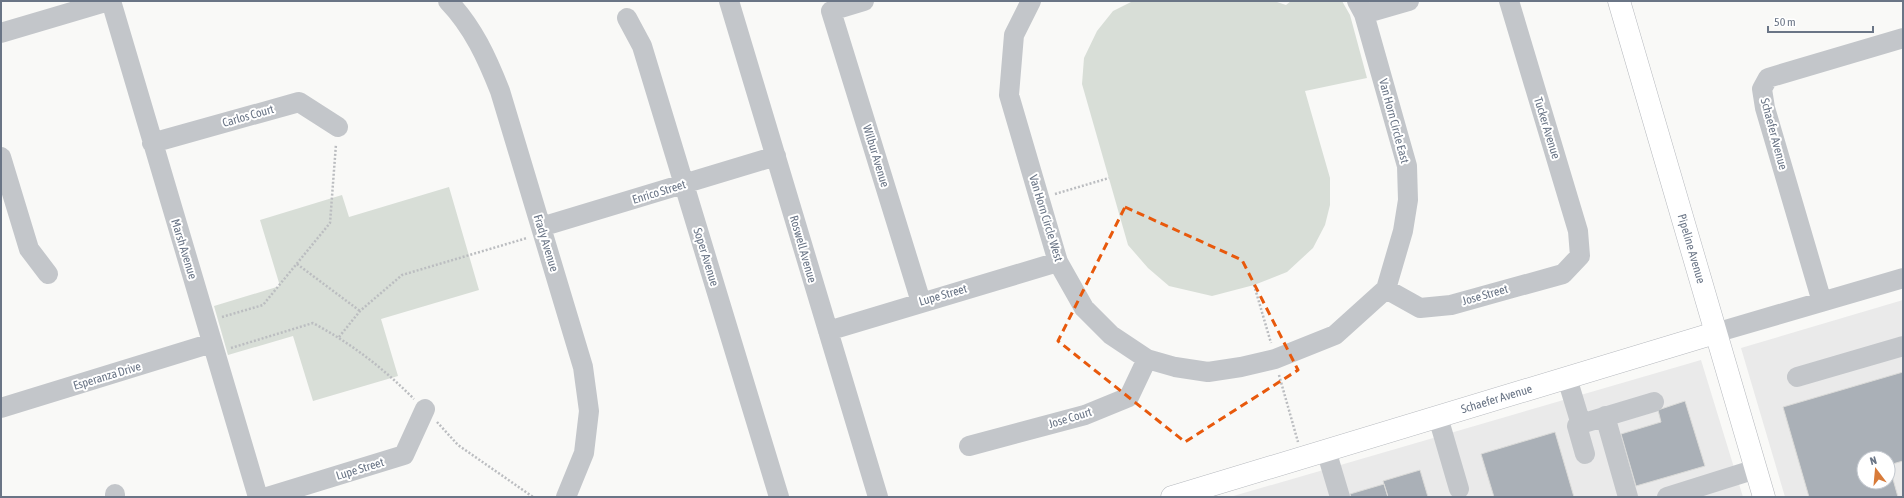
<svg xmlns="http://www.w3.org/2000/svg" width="1904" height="498" viewBox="0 0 1904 498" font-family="'Asap Condensed',sans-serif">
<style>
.built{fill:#eaeaea;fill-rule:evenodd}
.green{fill:#d8ded7}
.building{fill:#aab0b7;stroke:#dbdbd9;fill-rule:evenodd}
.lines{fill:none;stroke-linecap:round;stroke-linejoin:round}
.major-casing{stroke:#b6b9be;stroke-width:23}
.path{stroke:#bbbdc0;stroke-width:2.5;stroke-dasharray:2 2;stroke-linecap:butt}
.minor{stroke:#c3c6ca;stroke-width:20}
.major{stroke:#fff;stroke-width:22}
.marked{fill:none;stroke:#e8590c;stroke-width:3;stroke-dasharray:8 5;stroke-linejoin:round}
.labels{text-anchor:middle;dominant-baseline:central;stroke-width:4;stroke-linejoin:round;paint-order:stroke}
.street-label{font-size:12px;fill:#6a7586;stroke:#fff}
</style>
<rect width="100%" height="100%" fill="#f9f9f7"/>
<path class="built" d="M1903,300V497H1785L1741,348ZM1864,458H1888V482H1864Z
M1701,360L1743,497H1230L1313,473Z"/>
<path class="green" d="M1133,1H1274L1286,5L1291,1H1342L1350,15L1367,78L1305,91L1330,178V205L1325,225L1313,248L1287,272L1254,285L1212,296L1169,286L1148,268L1128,245L1082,84L1084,58L1097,31L1113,11Z
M449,187L479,290L381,319L398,376L313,401L293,336L228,355L214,306L280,286L260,220L342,195L349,217Z"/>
<path class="building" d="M1903,372V461L1889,465L1898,497H1809L1783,407ZM1864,458H1888V482H1864Z
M1685,401L1705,466L1636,486L1621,434L1661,422L1658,410Z
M1555,432L1574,497H1494L1481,454Z
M1420,470L1428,497H1388L1383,481Z
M1384,484L1388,497H1351L1350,494Z"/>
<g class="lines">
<g class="major-casing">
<g id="major">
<path id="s1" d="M1619,1L1764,497"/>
<path id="s2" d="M1172,497L1715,333"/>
</g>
</g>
<path class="path" d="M1055,194L1109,178
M297,264L360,311
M1254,285L1271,343
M222,317L263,305L330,223L336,144
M339,337L360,311L402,275L527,238
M231,348L313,323C352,344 383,368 414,399
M1279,375L1298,442
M437,422L458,445L533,497"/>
<path class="minor" d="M111,1L258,497
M448,1C473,27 487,58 500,91L583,367L589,411L584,453L566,497
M729,1L878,497
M864,1L831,11L921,302
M1031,1L1014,35L1009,95L1058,262L1084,308L1111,335L1147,359L1175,367L1208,372L1241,367L1275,359L1335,335L1386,289
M1357,1L1364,14L1407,166L1408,200L1403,231L1386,289
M1364,14L1409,1
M627,18L642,46L779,497
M1,33L109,1
M152,143L299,102L338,127
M1,157L29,249L48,274
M541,227L776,156
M1386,289L1420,308L1451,305L1563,274L1580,256L1578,231L1509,1
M1822,302L1765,108L1762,89L1768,78L1903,38
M828,331L1058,262
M1715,333L1903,278
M1797,377L1903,346
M1567,378L1580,421L1584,423L1654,402
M1,408L212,343
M1605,416L1628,497
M1438,417L1459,489
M1580,421L1577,426L1585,454
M969,446L1085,415L1129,397L1147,359
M1326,450L1340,497
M115,497V494
M267,497L404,455L425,409
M1667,497L1756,469"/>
<use href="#major" class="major"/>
</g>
<path class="marked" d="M1125,207L1242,260L1298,370L1185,442L1058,341Z"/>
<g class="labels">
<g class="street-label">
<text transform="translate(248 116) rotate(-16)">Carlos Court</text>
<text transform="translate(1394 121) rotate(75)">Van Horn Circle East</text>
<text transform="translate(1547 128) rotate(73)">Tucker Avenue</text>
<text transform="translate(1774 134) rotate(75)">Schaefer Avenue</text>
<text transform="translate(876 156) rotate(73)">Wilbur Avenue</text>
<text transform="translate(659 192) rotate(-17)">Enrico Street</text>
<text transform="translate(1046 218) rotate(73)">Van Horn Circle West</text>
<text transform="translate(546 243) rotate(73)">Frady Avenue</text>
<text transform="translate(184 249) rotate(73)">Marsh Avenue</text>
<text transform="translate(803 249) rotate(74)">Roswell Avenue</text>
<text stroke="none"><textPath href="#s1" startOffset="258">Pipeline Avenue</textPath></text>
<text transform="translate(706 257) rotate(73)">Soper Avenue</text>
<text transform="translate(943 295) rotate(-16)">Lupe Street</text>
<text transform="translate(1485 295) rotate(-16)">Jose Street</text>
<text transform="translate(107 376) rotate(-17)">Esperanza Drive</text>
<text stroke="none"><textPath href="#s2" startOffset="339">Schaefer Avenue</textPath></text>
<text transform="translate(1070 418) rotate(-17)">Jose Court</text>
<text transform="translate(360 469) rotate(-17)">Lupe Street</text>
</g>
</g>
<rect width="1904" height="498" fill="none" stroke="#6a7586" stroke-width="4"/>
<g transform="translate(1876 470) rotate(344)"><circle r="19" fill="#ffffff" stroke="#c3c8cf"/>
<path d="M0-3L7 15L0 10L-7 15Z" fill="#d87b39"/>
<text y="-6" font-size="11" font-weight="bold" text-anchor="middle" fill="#6a7586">N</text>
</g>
<path d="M1768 26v6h105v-6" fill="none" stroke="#6a7586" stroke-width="2"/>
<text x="1774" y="26" font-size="12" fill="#6a7586" stroke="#ffffff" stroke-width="3" paint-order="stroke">50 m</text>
</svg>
